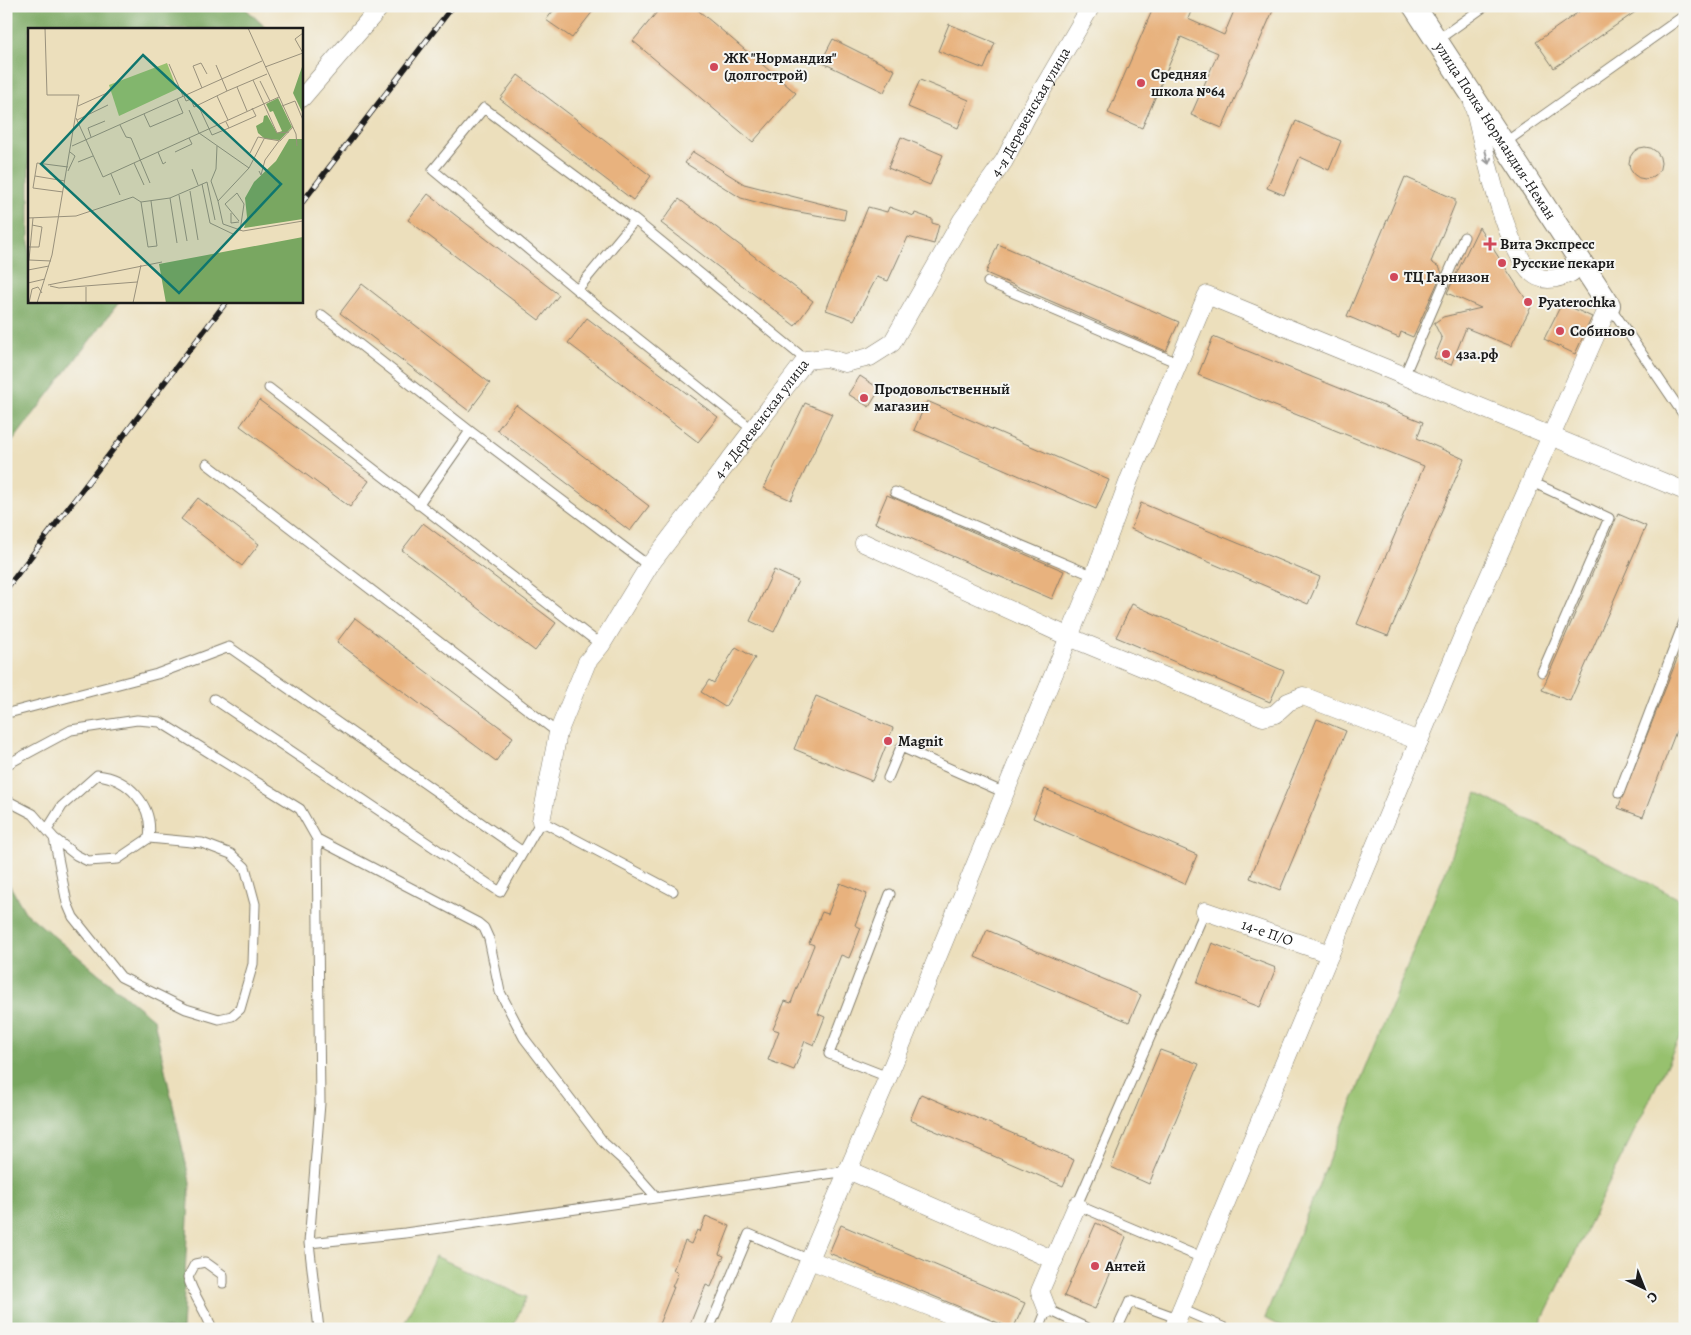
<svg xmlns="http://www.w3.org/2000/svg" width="1691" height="1335" viewBox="0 0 1691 1335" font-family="Alegreya,serif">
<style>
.green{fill:#97c16e;stroke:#5a6e45}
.forest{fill:#79a761;stroke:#4a623e}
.building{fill:#e8b27e}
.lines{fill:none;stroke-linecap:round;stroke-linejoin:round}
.service-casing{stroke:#847e6c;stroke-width:11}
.minor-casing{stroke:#847e6c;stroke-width:19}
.tertiary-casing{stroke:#847e6c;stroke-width:24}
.service{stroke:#fff;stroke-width:9}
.minor{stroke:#fff;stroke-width:18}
.tertiary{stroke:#fff;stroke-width:22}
.rail-casing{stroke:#1c1c1c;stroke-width:5.5}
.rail{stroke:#f6f6f2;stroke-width:4;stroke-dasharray:11;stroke-linecap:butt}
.oneway{stroke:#999}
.poi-dot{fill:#d1495b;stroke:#f6f6f2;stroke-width:2}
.labels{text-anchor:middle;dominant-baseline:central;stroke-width:4;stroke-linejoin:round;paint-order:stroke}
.poi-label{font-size:15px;font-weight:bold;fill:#1c1c1c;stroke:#f6f6f2;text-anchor:start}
.street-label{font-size:15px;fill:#1c1c1c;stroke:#f6f6f2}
.inset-road{fill:none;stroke:#99917c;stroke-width:1}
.view{fill:#0f766e;fill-opacity:0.15;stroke:#0f766e;stroke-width:2.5}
.inset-edge{fill:none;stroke:#1c1c1c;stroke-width:2.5}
</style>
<rect width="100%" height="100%" fill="#f6f6f2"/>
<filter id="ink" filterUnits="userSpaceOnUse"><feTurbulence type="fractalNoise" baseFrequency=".02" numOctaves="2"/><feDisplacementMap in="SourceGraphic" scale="10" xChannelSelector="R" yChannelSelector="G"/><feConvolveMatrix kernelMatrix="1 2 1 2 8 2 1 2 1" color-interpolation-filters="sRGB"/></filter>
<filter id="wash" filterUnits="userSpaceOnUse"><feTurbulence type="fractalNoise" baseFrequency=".0096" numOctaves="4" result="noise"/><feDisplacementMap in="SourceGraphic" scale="20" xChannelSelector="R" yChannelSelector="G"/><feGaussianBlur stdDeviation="1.12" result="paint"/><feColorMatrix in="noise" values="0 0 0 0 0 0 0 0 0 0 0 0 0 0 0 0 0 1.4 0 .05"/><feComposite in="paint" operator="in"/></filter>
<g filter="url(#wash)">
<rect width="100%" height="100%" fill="#ecdfbc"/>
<path class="green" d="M1477,793L1685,902V1027L1538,1329H1286L1265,1318Z
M435,1256L526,1297L512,1329H402Z"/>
<path class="forest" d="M6,6H243L267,29H29V301H120L6,450Z
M6,879L25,912L154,1020L190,1182L182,1329H6Z"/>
<g id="blocks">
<path class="building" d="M557,6H597L572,38L546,20Z
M662,6H693L796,93L753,142L633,41Z
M1154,6H1193L1188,19L1224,35L1236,6H1275L1222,128L1191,115L1218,53L1181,37L1142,128L1108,113Z
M1587,6H1644L1554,68L1536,42Z
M949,24L995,43L984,69L938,51Z
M833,39L895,70L884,92L821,62Z
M518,75L651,176L633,200L500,99Z
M920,80L969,100L958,128L908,107Z
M1296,121L1341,141L1329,170L1300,157L1284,195L1267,188Z
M901,137L943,155L930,185L888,168Z
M1629 163a16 16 0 1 1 32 0a16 16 0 1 1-32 0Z
M693,152L744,184L846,210L844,220L782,209L741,198L685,163Z
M1405,177L1455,199V204L1431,262L1439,267L1442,273L1413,337L1401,332L1399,338L1347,316Z
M428,194L559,295L539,320L408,220Z
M679,199L813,301L795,326L661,223Z
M868,207L887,212L889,207L914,216L915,213L932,219V223L939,225L934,244L908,237L888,281L877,277L854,320L826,310Z
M1479,227L1531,307L1511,346L1466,328L1451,365L1434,358L1442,339L1434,323L1443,317L1481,308L1447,293Z
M998,244L1179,322L1166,351L986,273Z
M362,284L490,383L469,411L340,313Z
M1562,303L1592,317L1575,354L1544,339Z
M587,318L718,417L698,442L568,343Z
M1213,337L1423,422L1417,438L1464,459L1388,636L1357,624L1424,466L1198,375Z
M860,376L880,389L869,407L848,394Z
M259,400L369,481L350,507L240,426Z
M927,401L1109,480L1096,509L914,430Z
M805,403L832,414L791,500L764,488Z
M516,405L649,506L630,531L497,430Z
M887,495L1064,571L1052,599L875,523Z
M198,498L259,544L242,566L181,519Z
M1141,503L1320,577L1308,604L1131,529Z
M1618,514L1646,526L1570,701L1542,690Z
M423,523L556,623L535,651L402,550Z
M774,570L798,581L774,632L750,621Z
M1132,604L1284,671L1270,702L1116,637Z
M355,618L513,737L496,761L337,642Z
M1685,639V708L1643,817L1618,808Z
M736,647L755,658L725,707L701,692L709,680L714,683Z
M816,696L893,728L872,781L794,749Z
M1317,719L1346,731L1280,890L1250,878Z
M1045,789L1197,855L1185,884L1033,818Z
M840,883L867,894L855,925L861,928L849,958L841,955L818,1014L825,1017L814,1045L805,1041L794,1070L768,1060L779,1031L773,1029L785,1001L791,1003L814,945L809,943L822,912L828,914Z
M987,930L1141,995L1129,1022L975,957Z
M1212,943L1276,968L1260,1007L1197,983Z
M1160,1050L1199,1064L1149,1184L1111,1167Z
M921,1094L1074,1160L1063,1186L910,1120Z
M706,1216L730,1226L719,1254L724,1256L711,1287L706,1285L688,1329H657L674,1287H672L678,1273L673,1270L685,1241L691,1244L697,1230L700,1232Z
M1096,1223L1126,1237L1095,1309L1064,1296Z
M841,1225L1025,1303L1013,1329L829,1253Z"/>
</g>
</g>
<g filter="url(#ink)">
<use href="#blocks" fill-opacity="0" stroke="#847e6c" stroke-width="1"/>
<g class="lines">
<g class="service-casing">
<path id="service" d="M1436,41L1485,6
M1503,144L1685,15
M988,282L1178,363
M577,290L635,220
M1609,305L1685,417
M322,315L470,431L649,566
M1404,376L1464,237
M269,388L601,645
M753,430L577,290L433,170L484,108L635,220L806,360
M207,464L558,733
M1530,481L1609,518L1542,672
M895,492L1094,576
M418,505L470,431
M214,699L500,892L541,821L673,891
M12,712L157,674L229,647L523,852
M6,765L71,730L137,720L160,722L300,809L317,839L320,1103L309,1243
M888,778L901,747L1005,793
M1619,793L1685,619
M6,800L33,814L54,838L76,855L88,861L118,859L149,838L202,843L231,854L245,867L255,904L253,964L240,1009L232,1016L219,1019L186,1009L121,977L73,917L67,903L54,838
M47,830L62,806L97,775C128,778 154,805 149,838
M317,839L478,923L484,928L489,939L500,992L524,1038L604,1143L626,1163L657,1198
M888,1077L829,1054L890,894
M1202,1258L1077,1205L1205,911
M1181,1309L1227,1329
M212,1329C206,1311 193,1296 188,1277L195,1264L205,1262L223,1275V1283
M319,1329L309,1243L405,1233L848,1171
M709,1329L749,1234L810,1260
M1039,1329L1047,1309L1089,1329
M1117,1329L1130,1301L1177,1318"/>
</g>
<g class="minor-casing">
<g id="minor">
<path d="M302,98L381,6"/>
<path d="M1473,103C1482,138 1506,262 1538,277C1549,282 1561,277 1571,273L1577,256"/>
<path d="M864,543L1069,637L1263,717L1275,714L1288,702L1303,696L1419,741"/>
<path id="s1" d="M541,821L558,733L587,662L601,645L649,566L806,360L826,358L845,363L870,357L892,343L962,220L1004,161L1027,116L1091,6"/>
<path id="s2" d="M1205,911L1330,954"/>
<path d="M848,1170L1054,1260"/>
<path d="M810,1260L987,1329"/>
<path d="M1047,1309L1040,1291L1077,1205"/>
<path d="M780,1329L888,1077L1094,576L1129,480L1207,295L1685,491"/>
<path d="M1173,1329L1467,626L1609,305"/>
</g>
</g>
<g class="tertiary-casing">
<g id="tertiary">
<path id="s3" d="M1414,6L1609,305"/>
</g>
</g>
<use href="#service" class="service"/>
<use href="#minor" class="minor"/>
<use href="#tertiary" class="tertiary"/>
<g class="rail-casing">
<path id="rail" d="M301,204L453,6
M6,589L227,301"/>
</g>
<use href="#rail" class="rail"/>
</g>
<defs><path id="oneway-shaft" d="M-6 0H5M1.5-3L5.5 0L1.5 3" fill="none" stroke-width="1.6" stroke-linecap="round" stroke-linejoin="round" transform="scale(1.25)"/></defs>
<use class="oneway" href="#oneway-shaft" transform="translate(1487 157) rotate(75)"/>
</g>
<g class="poi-dot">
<circle cx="714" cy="67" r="5"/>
<circle cx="1141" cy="83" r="5"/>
<path d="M1487.5 236.5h5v5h5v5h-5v5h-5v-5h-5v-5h5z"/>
<circle cx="1502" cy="263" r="5"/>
<circle cx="1394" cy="277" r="5"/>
<circle cx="1528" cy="302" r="5"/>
<circle cx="1560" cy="331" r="5"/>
<circle cx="1446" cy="354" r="5"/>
<circle cx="864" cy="398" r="5"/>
<circle cx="888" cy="741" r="5"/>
<circle cx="1095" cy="1266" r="5"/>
</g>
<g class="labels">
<g class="poi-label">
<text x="724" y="58">ЖК "Нормандия"<tspan x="724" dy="17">(долгострой)</tspan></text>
<text x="1151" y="74">Средняя<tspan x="1151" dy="17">школа №64</tspan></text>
<text x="1500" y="244">Вита Экспресс</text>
<text x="1512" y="263">Русские пекари</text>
<text x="1404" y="277">ТЦ Гарнизон</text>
<text x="1538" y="302">Pyaterochka</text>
<text x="1570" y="331">Собиново</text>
<text x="1456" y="354">4за.рф</text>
<text x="874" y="389">Продовольственный<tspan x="874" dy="17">магазин</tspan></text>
<text x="898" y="741">Magnit</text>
<text x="1105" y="1266">Антей</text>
</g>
<g class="street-label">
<text stroke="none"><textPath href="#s1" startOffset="901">4-я Деревенская улица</textPath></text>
<text stroke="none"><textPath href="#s3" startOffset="149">улица Полка Нормандия-Неман</textPath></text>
<text stroke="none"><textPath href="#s1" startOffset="466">4-я Деревенская улица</textPath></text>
<text stroke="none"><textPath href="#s2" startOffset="66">14-е П/О</textPath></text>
</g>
</g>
<g transform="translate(28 28)">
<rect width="275" height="275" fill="#ecdfbc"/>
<path d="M139,35L149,61L91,88L81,57Z" fill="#97c16e"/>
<path d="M275,36V86L265,65ZM250,70L264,99L252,112L237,111L230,105L228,98L235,94L236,88L239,87L249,105L254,103L245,83L242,84L238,76ZM261,111H275V191L216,200L219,189L217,170L226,154L248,133ZM275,209V275H138L131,236Z" fill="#79a761"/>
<path class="inset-road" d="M220,0L268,106L269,118M275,25L267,11L275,5M141,36L155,68M188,37L199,63L239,46M237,39L275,25M225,52L249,105L261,104M232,53L242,73M209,59L219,83M174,60L165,38L173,35L179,46M156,68L158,73L163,71L166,79L199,63M189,68L200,92M170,77L184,107L201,100L198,94M50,78L79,65M254,78L267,73L275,92M161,82L171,105L221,140L236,111M116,86L122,99L155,85L149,71M48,90L75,149L251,69M49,92L80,77M92,97L98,109L103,110L122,155M201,100L228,88L224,80M63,109L60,100L77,93M44,118L234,33M189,118L188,141L183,153L190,173M130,124L135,136L138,134M147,124L164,116L161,110M222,125L230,109L252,113L265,99M50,134L65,128M106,135L116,157M221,140L190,173L195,196L215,203L275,193M164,141L170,157M40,143L47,128L42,124M231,143L233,147L237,132L251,113M83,146L92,167M7,148L37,153M174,156L182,195L205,206M162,163L170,212M35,164L5,160L9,135L40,139M151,167L159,213M142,170L149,215M113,174L120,219L129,218L123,173M203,185V195L211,194M0,190L48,188L105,169L113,174L142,170L179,154L187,192M5,190L1,232L23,233M211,193L197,176L209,165L216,176L212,203M1,219H11L14,199L4,197M0,242L21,238M0,255L17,251M20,257L134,234M22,258L31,260L109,254M1,275L4,261L10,259L14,265M9,275L24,227L51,67H19L17,0M58,275V259M105,275L113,237"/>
<path class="view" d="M115,27L253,156L151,265L13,136Z"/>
<rect width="275" height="275" class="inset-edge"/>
</g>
<rect width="1691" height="1335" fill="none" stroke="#f6f6f2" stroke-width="25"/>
<g transform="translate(1644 1288) rotate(137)" stroke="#f6f6f2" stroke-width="4" paint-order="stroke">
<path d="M0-4L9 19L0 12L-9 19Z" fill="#1c1c1c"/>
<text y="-8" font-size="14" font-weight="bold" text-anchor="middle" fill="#1c1c1c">С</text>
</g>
</svg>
